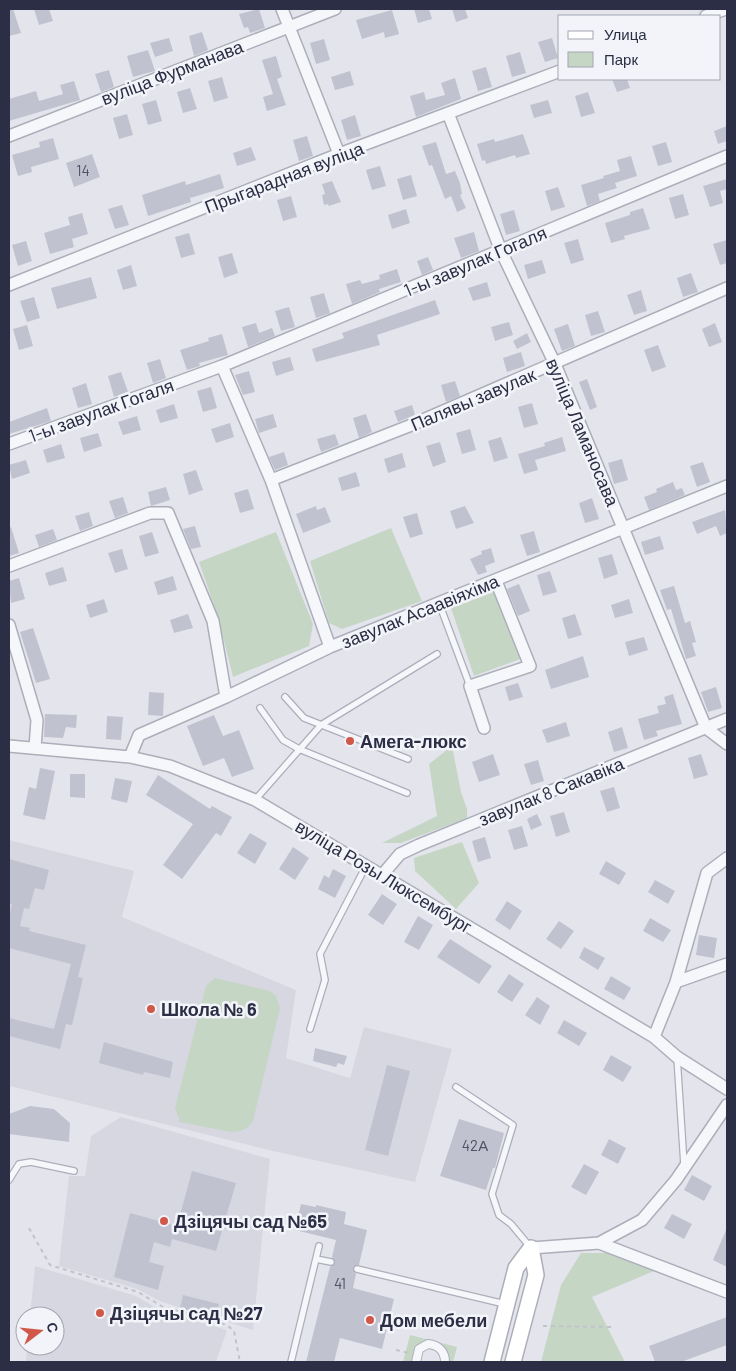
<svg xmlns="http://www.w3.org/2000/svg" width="736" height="1371" viewBox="0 0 736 1371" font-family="Barlow,sans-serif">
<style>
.built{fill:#d6d7e1}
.green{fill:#c5d6c5}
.building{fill:#c1c2cf}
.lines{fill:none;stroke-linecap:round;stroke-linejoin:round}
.service-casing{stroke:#acaeba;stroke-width:8}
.pedestrian-casing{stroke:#acaeba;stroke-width:10}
.minor-casing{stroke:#acaeba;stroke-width:14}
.secondary-casing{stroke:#acaeba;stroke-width:18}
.path{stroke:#c1c3cb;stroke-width:2;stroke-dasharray:4 4;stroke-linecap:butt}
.service{stroke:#f6f7fa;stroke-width:5.5}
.pedestrian{stroke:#f6f7fa;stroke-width:8}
.minor{stroke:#f6f7fa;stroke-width:11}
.secondary{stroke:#fff;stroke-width:15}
.poi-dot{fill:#d05849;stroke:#f3f4f9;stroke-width:2}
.labels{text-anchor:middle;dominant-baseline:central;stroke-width:5;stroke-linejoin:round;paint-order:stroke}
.number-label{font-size:15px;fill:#505367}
.street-label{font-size:18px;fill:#2b2e44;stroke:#f3f4f9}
.poi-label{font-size:18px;font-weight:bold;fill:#2b2e44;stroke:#f3f4f9;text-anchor:start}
</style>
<rect width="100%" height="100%" fill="#e4e5ec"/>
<path class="built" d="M9,840L134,871L122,917L296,990L286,1058L350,1078L364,1027L452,1049L415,1182L273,1151L10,1086Z
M121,1117L270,1159L253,1330L162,1302L137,1289L59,1266L69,1176H85L91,1136Z
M35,1266L136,1296L160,1310L227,1330L216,1362H26L27,1346H55V1316H30Z"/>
<path class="green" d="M391,528L422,601L342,629L329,623L310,561Z
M276,532L313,624L309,646L233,677L218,617L199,562Z
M494,592L520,659L474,676L451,608Z
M452,746L461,792L467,809V818L401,843H382L437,816L429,764Z
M462,842L479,883L456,909L415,871L414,858Z
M215,978L270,991L276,996L280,1008L253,1121C248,1129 241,1132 231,1132L180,1122L175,1108L206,986Z
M581,1253H607L654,1271L592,1297L625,1362H541L561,1285Z
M410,1335L457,1347L453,1362H445L443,1352L423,1345L416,1362H403Z"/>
<path class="building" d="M9,9H13L21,33L9,36Z
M34,9H49L53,21L39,25Z
M259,9L265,28L250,33L248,27L244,28L239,14Z
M414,9H429L432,19L418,23Z
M452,9H465L468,18L456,22Z
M392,10L399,34L385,38L384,32L362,39L356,20Z
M202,32L208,50L194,56L189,36Z
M169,38L173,51L155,57L150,43Z
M552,38L558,58L545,62L538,42Z
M324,39L330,60L316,64L310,43Z
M148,50L155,71L133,77L127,56Z
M520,52L526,73L512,77L506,56Z
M276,56L282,77L277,79L286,105L267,111L263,97L273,94L262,60Z
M486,67L492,87L478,91L472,71Z
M109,70L114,87L101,92L95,74Z
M350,71L354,85L335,90L331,77Z
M222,77L228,98L214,102L208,81Z
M455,78L461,99L416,117L410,96L424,92L426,100L445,95L441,83Z
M612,79H627L630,88L617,92Z
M74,81L80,100L9,121V99L36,91L39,101L63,94L60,85Z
M190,88L197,109L183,113L177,92Z
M588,92L595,113L581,117L575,96Z
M156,100L162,121L148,125L142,104Z
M548,100L552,113L534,118L530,105Z
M127,114L133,135L119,139L113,118Z
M355,115L361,136L347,140L341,120Z
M727,126V141L718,144L714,131Z
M523,134L530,154L516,158L515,155L486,164L485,160L482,161L477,144L494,139L495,142Z
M307,136L313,156L299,161L293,140Z
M53,138L59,159L31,167L32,172L18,176L12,155L40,147L39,142Z
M436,142L446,174L455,171L460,183L462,194L460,195L466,208L457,212L451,196L445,199L432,165L429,166L422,146Z
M666,142L672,162L658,166L652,146Z
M251,147L256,160L237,166L233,153Z
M92,154L100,177L74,187L66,163Z
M631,156L637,176L615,183L617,188L598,194L600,201L587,206L581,185L604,178L603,176L620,171L617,160Z
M380,166L386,186L372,190L366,170Z
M220,174L224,188L190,198L191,202L148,216L142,195L185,181L186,185Z
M411,175L417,196L403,200L397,179Z
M727,179V189L720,191L723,203L710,207L703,186Z
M332,181L341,202L329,206L328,204L324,205L322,195L325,194L322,184Z
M558,187L565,207L551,211L545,191Z
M683,194L689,215L675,219L669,198Z
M291,196L297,217L283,221L277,200Z
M122,205L129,225L115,229L108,209Z
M643,208L650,229L624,236L625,239L611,243L605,223L630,215V212Z
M406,209L410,223L392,229L388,215Z
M514,210L520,231L506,235L500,214Z
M82,213L88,234L72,239L74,247L50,254L44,233L70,225L68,217Z
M474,232L479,251L461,258L454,238Z
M189,233L195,254L181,258L175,237Z
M578,239L584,260L571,264L564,243Z
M727,240V263L720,265L713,244Z
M26,241L32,261L18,266L12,245Z
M232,253L238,273L224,278L218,257Z
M428,257L433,270L422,275L417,261Z
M542,260L546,273L528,279L524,265Z
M131,265L137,286L123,290L117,270Z
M397,269L401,282L379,289L380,292L352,304L346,284L360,280L362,284L380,279L379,275Z
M691,273L698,292L683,297L677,278Z
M91,277L97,298L57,309L51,288Z
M487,282L491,296L473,301L468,288Z
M641,290L647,311L634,315L627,295Z
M324,293L330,313L316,318L310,297Z
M34,297L40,318L27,322L20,301Z
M435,300L440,314L377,335L380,345L316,362L312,349L344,338L342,333Z
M289,307L295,327L281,331L275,311Z
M598,311L605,332L591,336L585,315Z
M509,322L513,335L495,341L491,327Z
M256,323L259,333L272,328L275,336L248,347L242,327Z
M715,323L722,342L709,347L702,329Z
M568,324L575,346L562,351L554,329Z
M27,325L33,346L19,350L13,329Z
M527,333L531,342L517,349L513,341Z
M222,334L228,355L199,363L200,366L187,370L180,350L209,341L208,338Z
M658,345L666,367L652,372L644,350Z
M521,352L525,366L507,372L503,358Z
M290,357L294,370L276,376L272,362Z
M160,359L166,378L153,383L147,363Z
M249,371L255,392L243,395L235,375Z
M121,372L128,392L114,397L108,376Z
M587,379L597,407L590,410L579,382Z
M455,381L460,396L446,402L441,385Z
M86,383L92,404L78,408L72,388Z
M211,387L217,408L203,412L197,391Z
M532,403L538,424L524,428L518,407Z
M174,404L178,418L160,423L156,410Z
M412,405L415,415L398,422L394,411Z
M47,408L51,421L9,434V422Z
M273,414L277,427L259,433L255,419Z
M366,414L372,432L359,438L353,418Z
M137,416L141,430L123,435L118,422Z
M230,423L234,437L216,443L211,429Z
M470,429L476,450L462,454L456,433Z
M98,433L102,446L84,452L80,438Z
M335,434L339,445L321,452L317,439Z
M501,437L508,458L494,462L488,441Z
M562,437L566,451L535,460L538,470L524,474L518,454L545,446L544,443Z
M440,442L446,462L433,467L426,446Z
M61,444L65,458L47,463L43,450Z
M284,452L288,465L275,470L269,457Z
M402,453L406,467L388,473L384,459Z
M622,459L628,480L614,484L608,463Z
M26,460L30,473L12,479L9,465Z
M703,462L710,482L697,487L690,466Z
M196,470L203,490L189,495L183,474Z
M356,472L360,486L342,491L338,478Z
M673,482L676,490L682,488L685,495L649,510L644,497L657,492L656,489Z
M166,487L170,500L151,506L148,492Z
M248,489L254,509L240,513L234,493Z
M123,497L128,513L115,518L109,501Z
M592,498L599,519L585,523L579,503Z
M316,506L317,510L325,507L331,522L303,533L296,514Z
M465,506L474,523L456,529L450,511Z
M725,510L727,533L720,536L716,526L697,534L692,522Z
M89,512L93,526L80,531L75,516Z
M417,513L423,534L410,538L403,517Z
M195,526L201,547L191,549L183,529Z
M11,527L19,553L9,556V528Z
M53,529L57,540L39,547L35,535Z
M534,531L540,552L527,556L520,535Z
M152,532L159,553L145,557L139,536Z
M660,536L664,549L645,555L641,542Z
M491,548L495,562L485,566L487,572L478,575L470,559L482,554L481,551Z
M122,549L128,569L115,573L108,553Z
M612,554L618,574L604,579L598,558Z
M63,567L67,581L49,586L45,573Z
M550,571L557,592L543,596L537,575Z
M173,576L177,590L158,595L154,582Z
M19,578L25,599L11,603L9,581Z
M519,584L530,611L518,616L507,589Z
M674,586L685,623L690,621L696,642L692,643L696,656L686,659L671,609L667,610L660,590Z
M104,599L108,612L90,618L86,605Z
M629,599L633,613L615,618L611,605Z
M188,614L193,628L174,633L170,620Z
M575,614L582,635L568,639L562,618Z
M33,628L50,679L36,683L20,632Z
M644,637L648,650L629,656L625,642Z
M583,656L589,677L551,689L545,670Z
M518,683L523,697L509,701L505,687Z
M716,687L722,708L708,712L701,692Z
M149,692L164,693L163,716L148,715Z
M673,694L682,724L656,731L658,736L644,740L638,719L659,713L657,706L666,704L664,697Z
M45,714L77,715L76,728L66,727L63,738L44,737Z
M214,715L223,736L239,730L254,769L232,777L224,758L203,766L187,726Z
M107,716L123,717L121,740L106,739Z
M566,722L570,736L547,743L542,730Z
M622,727L628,748L614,752L608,732Z
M493,754L500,775L479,782L472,762Z
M701,754L708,775L694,779L688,758Z
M538,760L544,781L531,785L524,764Z
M40,768L55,771L45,820L23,815L29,787L36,789Z
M70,774H85V798L70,797Z
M158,775L210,809L212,806L232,817L221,836L216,833L182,879L163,865L193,824L146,795Z
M115,778L132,781L127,803L111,799Z
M614,787L620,808L607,812L600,791Z
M564,812L570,832L556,837L550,816Z
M537,814L542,825L531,830L527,819Z
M522,826L528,846L514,850L508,830Z
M250,833L267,843L255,864L237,853Z
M485,837L491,858L478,862L472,841Z
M293,847L309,858L295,880L279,869Z
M9,859L49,870L44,890L35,888L29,909L24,908L20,926L30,928L29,931L86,945L78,977L83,978L72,1025L66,1024L60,1049L9,1036V1018L54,1029L71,964L9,948V917L12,904L9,903Z
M606,861L626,873L619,885L599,874Z
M333,869L346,876L335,898L318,889L324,875L329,878Z
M655,880L675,891L668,904L648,892Z
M382,894L397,904L383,925L368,915Z
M507,901L522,911L510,930L495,920Z
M418,916L433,925L419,950L404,942Z
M650,918L671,930L663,942L643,931Z
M559,921L574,931L561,949L546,939Z
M699,935L717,938L714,958L696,955Z
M450,939L492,966L479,984L437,957Z
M584,947L605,958L598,970L579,958Z
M509,974L524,984L512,1002L497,992Z
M611,976L631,988L624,1000L604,989Z
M537,997L550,1006L540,1025L525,1015Z
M564,1020L587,1033L579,1046L557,1033Z
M104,1042L173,1062L170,1078L144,1072L143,1075L99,1063Z
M315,1048L347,1056L344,1065L338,1063L336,1067L313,1061Z
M611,1055L632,1067L623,1082L603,1070Z
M387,1065L410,1071L388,1156L365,1150Z
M30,1106L54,1109L70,1123L69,1142L9,1134V1114Z
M459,1119L504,1133L495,1168H493L486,1190L440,1176Z
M609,1139L626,1148L618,1164L601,1155Z
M584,1164L599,1172L586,1195L571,1187Z
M192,1171L236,1183L216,1251L172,1239L170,1247L154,1242L149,1262L164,1266L158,1290L114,1277L130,1213L177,1226Z
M692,1175L712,1186L704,1201L684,1190Z
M301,1204L316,1207V1205L346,1212L344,1224L367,1230L359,1265L353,1267L356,1274L353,1288L394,1299L382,1349L340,1338L334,1362H306L330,1267L335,1263L332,1257L336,1240L295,1230Z
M672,1214L692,1224L684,1239L664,1228Z
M727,1228V1267L713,1260Z
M183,1295L219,1304L216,1318L180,1308Z
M727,1317V1345L681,1362H655L649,1346Z"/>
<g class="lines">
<g class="service-casing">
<path id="service" d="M439,603L470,686
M285,697L304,718L408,759
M260,708L283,740L299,749L407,793
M255,800L321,725L437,654
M310,1029L325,980L320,954L367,864
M677,1057L684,1165
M456,1087L513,1125L492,1194L499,1215L511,1224L531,1248
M9,1180L19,1164L31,1162L74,1171
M316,1259L331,1262
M357,1269L505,1304
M291,1362L319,1246"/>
</g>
<g class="pedestrian-casing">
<path id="pedestrian" d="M416,1362L419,1349L428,1344C439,1345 445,1352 445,1362"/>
</g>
<g class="minor-casing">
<path id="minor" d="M282,9L339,154
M706,16L726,9
M448,113L501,251L555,364L706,728L727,744
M9,136L335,9
M9,285L339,154L560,71
M222,366L271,480L330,647
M9,444L222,366L727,156
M271,480L409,426L727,288
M9,566L150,513H168L213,621L226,697
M9,625L37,720L35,748
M484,728L470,686L530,666L496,581
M9,746L130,757L170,766L255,800L654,1037L677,1057L727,1089
M130,757L139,735L226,697L330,647L727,486
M383,874L400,854L419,845L727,719
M676,982L727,964
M654,1037L676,982L707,873L727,858
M599,1243L727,1292
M531,1248L599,1243L642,1220L676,1180L727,1105"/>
</g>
<g class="secondary-casing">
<path id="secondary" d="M492,1362L516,1268L531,1248
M513,1362L536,1275L531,1248"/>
</g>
<path class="path" d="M29,1228L50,1265L138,1292L163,1307L227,1325L234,1331L240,1362
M543,1326L613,1327
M396,1350L409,1353"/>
<use href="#service" class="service"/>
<use href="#pedestrian" class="pedestrian"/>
<use href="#minor" class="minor"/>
<use href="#secondary" class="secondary"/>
</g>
<g class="poi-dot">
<circle cx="350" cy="741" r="5"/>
<circle cx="151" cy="1009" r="5"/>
<circle cx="164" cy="1221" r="5"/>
<circle cx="100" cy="1313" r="5"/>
<circle cx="370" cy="1320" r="5"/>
</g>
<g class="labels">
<g class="number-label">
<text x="83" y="170">14</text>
<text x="475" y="1145">42А</text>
<text x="340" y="1283">41</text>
</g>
<g class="street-label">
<text transform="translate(172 72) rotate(-21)">вуліца Фурманава</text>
<text transform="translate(284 177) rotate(-21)">Прыгарадная вуліца</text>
<text transform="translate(475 261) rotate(-23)">1-ы завулак Гогаля</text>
<text transform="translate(473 399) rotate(-23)">Палявы завулак</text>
<text transform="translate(101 410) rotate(-20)">1-ы завулак Гогаля</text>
<text transform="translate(583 432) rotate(67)">вуліца Ламаносава</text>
<text transform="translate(420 611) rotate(-22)">завулак Асаавіяхіма</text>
<text transform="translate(551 791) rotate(-22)">завулак 8 Сакавіка</text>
<text transform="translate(384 876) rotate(31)">вуліца Розы Люксембург</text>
</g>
<g class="poi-label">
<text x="360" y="741">Амега-люкс</text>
<text x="161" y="1009">Школа № 6</text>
<text x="174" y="1221">Дзіцячы сад №65</text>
<text x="110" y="1313">Дзіцячы сад №27</text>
<text x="380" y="1320">Дом мебели</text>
</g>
</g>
<rect width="736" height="1371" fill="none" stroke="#2b2e44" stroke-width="20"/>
<rect x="558" y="15" width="162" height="65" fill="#f3f4f9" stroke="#a3a5b1"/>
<rect x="568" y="31" width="25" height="8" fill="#ffffff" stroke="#a3a5b1"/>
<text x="604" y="40" font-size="15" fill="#2b2e44">Улица</text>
<rect x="568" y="52" width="25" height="15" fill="#c5d6c5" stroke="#a3a5b1"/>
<text x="604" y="65" font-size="15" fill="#2b2e44">Парк</text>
<g transform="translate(40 1331) rotate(74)"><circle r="24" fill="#f3f4f9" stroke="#a3a5b1"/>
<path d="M0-4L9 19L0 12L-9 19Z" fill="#d05849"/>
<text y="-8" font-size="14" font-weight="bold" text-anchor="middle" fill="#2b2e44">С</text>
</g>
</svg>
